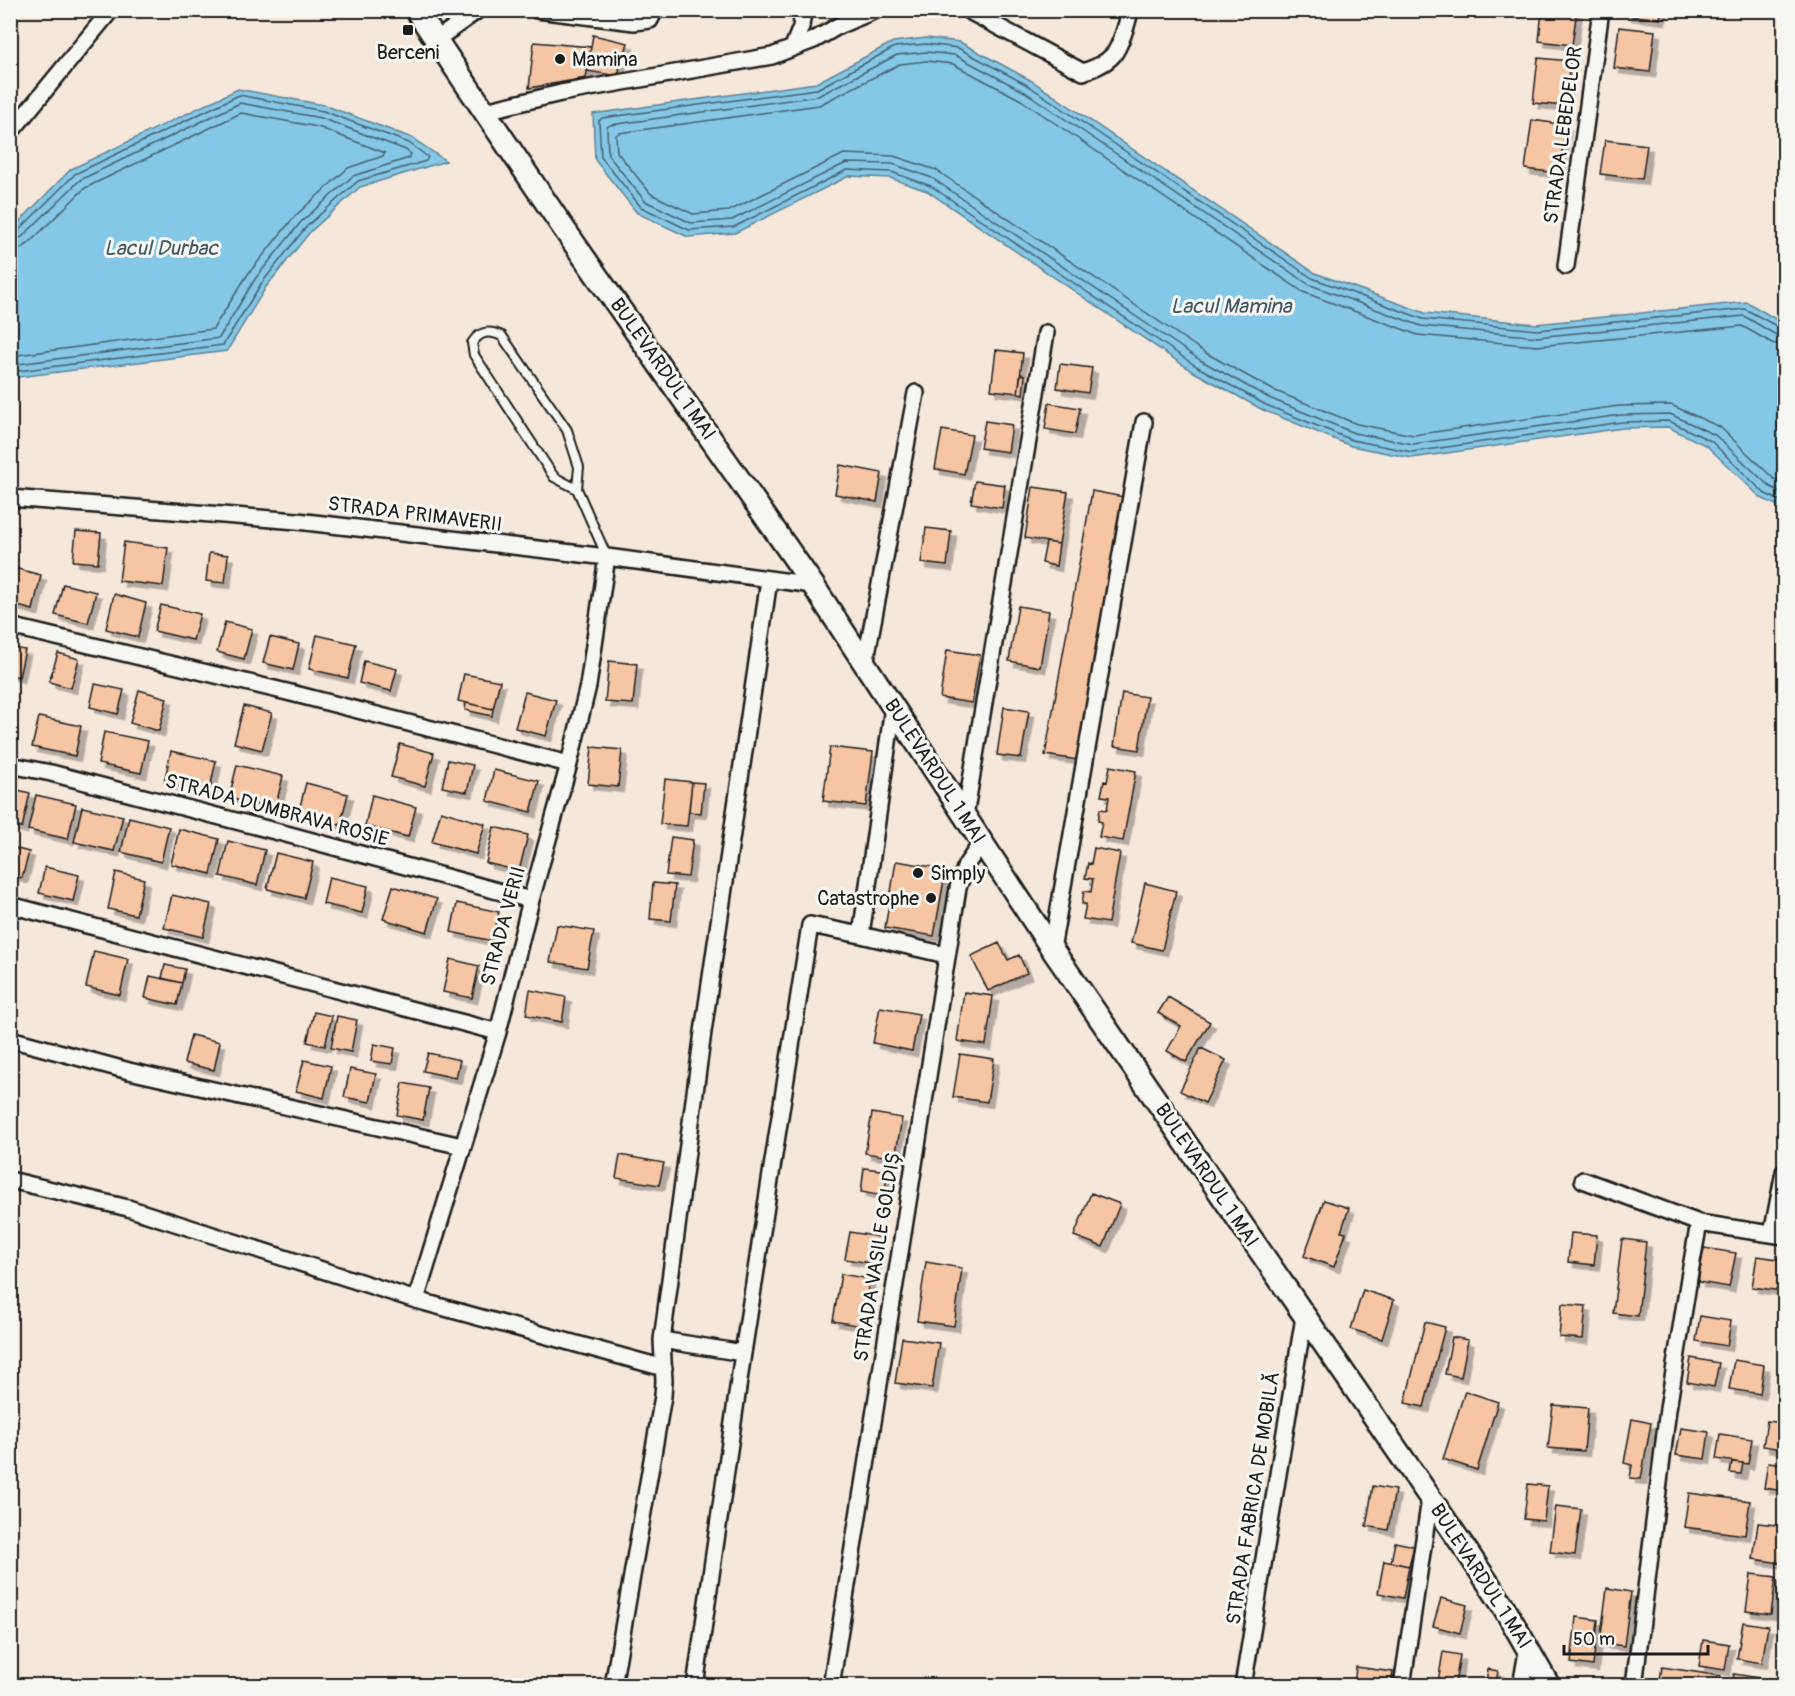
<svg xmlns="http://www.w3.org/2000/svg" width="1795" height="1696" viewBox="0 0 1795 1696" font-family="Pangolin,sans-serif">
<style>
.water{fill:#85c7e6;stroke:#5b8395;stroke-width:1.5}
.lines{fill:none;stroke-linecap:round;stroke-linejoin:round}
.shore{stroke:#46606d;stroke-width:1.5}
.building{fill:#f5c5a4;stroke:#1c1c1c;stroke-width:1.5;filter:url(#shadow)}
.lane-casing{stroke:#1c1c1c;stroke-width:12}
.street-casing{stroke:#1c1c1c;stroke-width:20}
.secondary-casing{stroke:#1c1c1c;stroke-width:26}
.lane{stroke:#f6f6f2;stroke-width:8}
.street{stroke:#f6f6f2;stroke-width:15}
.secondary{stroke:#f6f6f2;stroke-width:21}
.poi-dot{fill:#1c1c1c;stroke:#f6f6f2;stroke-width:2}
.labels{text-anchor:middle;dominant-baseline:central;stroke-width:6;stroke-linejoin:round;paint-order:stroke}
.poi-label{font-size:20px;fill:#1c1c1c;stroke:#f6f6f2;text-anchor:start}
.street-label{font-size:20px;fill:#1c1c1c;stroke:#f6f6f2}
.water-label{font-size:21px;font-style:italic;fill:#415863;stroke:#f6f6f2}
</style>
<defs>
<filter id="shadow"><feDropShadow dx="5.5" dy="5.5" stdDeviation="0" flood-color="#0004"/></filter>
</defs>
<rect width="100%" height="100%" fill="#f6e7db"/>
<filter id="ink" filterUnits="userSpaceOnUse"><feTurbulence type="fractalNoise" baseFrequency=".0167" numOctaves="2"/><feDisplacementMap in="SourceGraphic" scale="12" xChannelSelector="R" yChannelSelector="G"/><feConvolveMatrix kernelMatrix="1 2 1 2 8 2 1 2 1" color-interpolation-filters="sRGB"/></filter>
<g filter="url(#ink)">
<path class="water" d="M926,38L960,42L1032,81L1315,273L1425,313L1536,324L1747,302L1784,324V509L1761,498L1707,446L1668,427L1623,428L1412,458L1351,446L1263,410L1192,371L927,191L890,178L849,176L735,233L688,237L637,213L595,160L593,114L816,83L893,42Z
M238,89L324,105L412,138L446,161L360,187L310,232L266,287L227,351L11,378V230L71,169Z"/>
<g class="lines">
<path class="shore" d="M10,234L17,232L75,174L239,95L323,111L409,143L428,157L426,161L358,181L306,227L261,284L223,345L10,372
M10,241L22,237L80,180L240,103L321,118L406,150L411,154L409,158L353,176L301,222L255,279L219,338L10,365
M10,250L20,249L28,244L85,188L241,113L318,127L385,153L383,156L348,168L295,216L248,274L213,329L10,356
M1784,329L1780,328L1745,309L1537,330L1423,319L1312,278L1029,86L958,48L926,44L895,47L817,89L602,118L599,121L601,157L641,207L689,230L734,227L847,170L891,172L931,186L1196,366L1266,405L1352,440L1412,452L1622,422L1669,421L1711,441L1764,493L1784,503
M1784,336L1776,335L1744,316L1537,337L1421,326L1308,284L1025,92L955,55L926,52L897,55L818,96L610,125L607,127L608,155L645,201L691,223L732,220L846,163L893,164L932,178L1200,360L1269,398L1354,433L1413,444L1621,415L1670,414L1715,435L1769,486L1784,494
M1784,346L1772,343L1742,326L1537,346L1418,335L1303,292L1021,100L953,64L926,61L900,64L819,105L619,133L616,135L617,152L651,194L693,214L729,211L844,154L894,156L936,170L1204,352L1273,390L1357,424L1413,435L1619,406L1671,405L1720,427L1774,479L1784,484"/>
</g>
<path class="building" d="M1542,10H1577L1572,45L1539,41Z
M1627,10H1662L1660,19L1626,15Z
M1619,27L1655,31L1650,72L1614,68Z
M593,35L628,43L624,56H622L618,76L587,71Z
M534,42L591,47L586,78L529,88Z
M1538,58L1570,61L1565,106L1533,103Z
M1532,120L1566,125L1559,173L1525,169Z
M1605,140L1647,145L1642,179L1600,174Z
M996,350L1023,353L1018,393L991,390Z
M1060,364L1092,368L1088,393L1057,388Z
M1021,374L1025,375L1023,394L1018,393Z
M1049,403L1080,408L1075,434L1045,429Z
M985,421L1012,425L1008,452L980,448Z
M942,430L972,435L964,474L935,469Z
M840,465L882,473L877,502L835,494Z
M975,481L1005,485L1002,508L971,503Z
M1033,487L1068,492L1059,544L1025,538Z
M1092,491L1124,497L1078,760L1045,755Z
M926,528L951,531L947,566L921,563Z
M76,531L101,533L98,563L73,561Z
M124,542L168,548L163,586L119,581Z
M1046,542L1059,544L1056,566L1042,563Z
M209,553L228,555L225,583L206,581Z
M10,567L41,575L33,610L10,604Z
M63,584L96,592L88,623L55,615Z
M114,594L146,603L138,637L106,629Z
M161,605L200,614L193,640L154,631Z
M1018,606L1049,611L1040,667L1009,661Z
M225,622L252,629L244,659L217,652Z
M317,635L356,644L348,678L309,669Z
M270,637L299,644L293,670L263,663Z
M10,647L25,650L19,677L10,675Z
M947,650L980,655L972,703L940,698Z
M58,653L79,659L71,688L49,682Z
M364,661L397,669L391,691L359,683Z
M609,661L637,664L633,704L605,702Z
M464,674L500,681L493,709L458,701Z
M95,684L124,690L118,714L90,707Z
M139,690L167,698L159,731L130,723Z
M525,692L556,700L546,736L515,728Z
M1122,693L1147,697L1139,750L1114,746Z
M466,703L493,709L492,716L465,710Z
M244,706L272,713L262,750L234,743Z
M1004,707L1029,711L1021,758L997,755Z
M39,717L81,726L75,756L32,747Z
M104,732L148,741L141,773L98,764Z
M400,744L434,753L425,786L391,777Z
M592,747L622,750L618,787L588,784Z
M830,747L873,752L866,806L823,801Z
M171,751L216,761L209,793L164,783Z
M448,760L473,765L467,792L442,787Z
M237,765L283,776L275,809L229,798Z
M1110,766L1136,771L1123,841L1099,837L1102,822L1098,821L1100,809L1107,810L1109,797L1101,796L1104,781L1107,782Z
M494,770L539,781L531,812L487,801Z
M665,779L692,782L687,826L660,824Z
M692,782L704,783L701,813L689,812Z
M306,783L348,794L340,825L298,814Z
M10,788L30,793L22,828L10,825Z
M36,795L76,804L68,839L28,830Z
M372,795L416,807L408,837L365,826Z
M82,807L123,816L114,851L74,842Z
M441,811L485,824L476,854L432,842Z
M129,817L169,827L161,862L121,852Z
M494,827L528,835L519,871L486,863Z
M179,829L219,839L211,874L171,864Z
M671,837L693,840L688,877L666,875Z
M228,841L265,850L257,885L220,876Z
M10,847L29,852L22,878L10,875Z
M1094,848L1120,853L1108,923L1083,919L1086,904H1082L1084,891L1091,892L1093,879L1085,878L1088,863L1091,864Z
M276,853L313,862L304,898L267,889Z
M896,861L946,869L934,936L885,928Z
M45,867L79,875L73,901L39,893Z
M116,872L144,879L136,915L108,909Z
M329,877L368,886L362,913L323,904Z
M653,883L675,885L671,921L650,919Z
M1145,883L1176,891L1162,950L1131,943Z
M393,886L437,899L427,932L383,919Z
M172,895L211,904L203,937L164,928Z
M457,903L499,912L492,941L451,932Z
M557,925L594,931L587,968L550,962Z
M999,943L1008,960L1019,955L1027,973L988,991L971,956Z
M94,951L128,959L120,995L86,987Z
M450,959L479,966L472,998L443,992Z
M165,965L185,969L182,983L162,978Z
M150,976L182,983L177,1005L145,998Z
M530,990L566,997L562,1022L526,1015Z
M964,992L993,996L986,1045L957,1041Z
M1168,997L1210,1022L1186,1062L1167,1051L1181,1026L1158,1013Z
M880,1007L919,1014L912,1051L873,1043Z
M314,1012L332,1016L325,1046L307,1042Z
M337,1016L357,1020L351,1052L331,1048Z
M191,1035L220,1042L214,1070L184,1063Z
M374,1044L395,1048L392,1064L371,1061Z
M1201,1048L1226,1060L1205,1103L1180,1091Z
M428,1053L460,1060L456,1078L423,1071Z
M960,1054L994,1059L987,1102L953,1097Z
M304,1060L331,1066L324,1098L296,1091Z
M350,1069L376,1074L370,1102L344,1097Z
M403,1083L429,1088L423,1120L397,1115Z
M872,1113L902,1118L895,1158L865,1153Z
M620,1155L664,1163L659,1185L616,1178Z
M864,1168L888,1171L884,1196L861,1192Z
M1091,1193L1120,1204L1103,1247L1074,1236Z
M1324,1200L1349,1208L1341,1232L1346,1233L1334,1267L1304,1256Z
M850,1232L880,1237L876,1264L845,1259Z
M1571,1233L1597,1235L1594,1265L1568,1262Z
M1622,1239L1646,1242L1638,1316L1613,1313Z
M1704,1248L1736,1253L1729,1287L1698,1282Z
M1757,1256L1784,1260L1782,1291L1752,1287Z
M926,1262L962,1268L954,1326L917,1321Z
M841,1274L870,1279L862,1326L833,1321Z
M1363,1290L1394,1300L1382,1339L1351,1329Z
M1562,1304L1586,1306L1583,1339L1559,1337Z
M1700,1316L1731,1321L1727,1346L1696,1341Z
M1425,1322L1445,1327L1424,1407L1405,1403Z
M1452,1337L1468,1340L1461,1377L1445,1374Z
M902,1338L939,1343L932,1388L895,1383Z
M1691,1358L1719,1363L1714,1387L1687,1382Z
M1734,1360L1764,1365L1760,1394L1729,1389Z
M1465,1391L1498,1402L1477,1470L1443,1459Z
M1553,1405L1588,1408L1584,1451L1548,1448Z
M1632,1419L1651,1423L1641,1479L1630,1478L1632,1465L1624,1463Z
M1767,1421L1784,1423L1781,1449L1763,1446Z
M1681,1428L1709,1432L1705,1459L1676,1455Z
M1720,1434L1752,1439L1748,1464L1716,1459Z
M1732,1462L1743,1463L1741,1474L1730,1473Z
M1768,1462L1784,1464V1491L1764,1488Z
M1528,1484L1548,1486L1544,1521L1524,1519Z
M1373,1486L1395,1490L1388,1530L1366,1526Z
M1689,1493L1750,1501L1745,1535L1684,1527Z
M1556,1506L1581,1509L1575,1555L1550,1552Z
M1758,1523L1784,1526L1780,1563L1753,1559Z
M1395,1542L1414,1546L1409,1566L1391,1562Z
M1384,1561L1409,1566L1403,1598L1378,1593Z
M1751,1574L1776,1577L1771,1614L1746,1611Z
M1607,1588L1631,1592L1624,1646L1600,1643Z
M1441,1598L1467,1605L1460,1633L1433,1626Z
M1576,1617L1598,1620L1593,1666L1571,1663Z
M1743,1622L1768,1626L1762,1663L1737,1659Z
M1703,1640L1729,1644L1725,1670L1699,1666Z
M1443,1652L1460,1655L1455,1684L1438,1682Z
M1356,1667L1393,1672L1391,1686H1354Z
M1662,1667L1721,1676L1720,1686H1659Z
M1488,1669L1498,1671L1496,1684L1486,1683Z
M1734,1674L1759,1678L1758,1686H1732Z
M1474,1681L1496,1684L1495,1686H1473Z"/>
<g class="lines">
<g class="lane-casing">
<path id="lane" d="M577,489L554,477L474,355L472,343C480,331 489,330 502,336L567,430L579,467L577,489L607,557"/>
</g>
<g class="street-casing">
<path id="street" d="M537,10L634,22L650,20L655,10
M967,10L1083,72C1094,68 1105,64 1113,55C1120,47 1128,22 1130,10
M436,40L478,10
M793,47L801,27L803,10
M485,111L561,93L772,56L814,40L840,25L876,10
M10,133L111,10
M1566,266L1601,10
M10,498L297,521L607,557L813,585
M10,626L291,693L569,764
M865,664L916,393
M10,765L51,773L290,835L531,900
M965,816L1046,333
M10,905L498,1032
M861,935L946,955
M1052,949L1144,422
M10,1039L129,1071L462,1146
M10,1180L128,1208L416,1300L664,1368
M1583,1180L1699,1223L1784,1236
M1772,1234L1784,1172
M416,1300L498,1032L531,900L569,764L588,686L607,557
M662,1340L743,1353
M613,1686L663,1396L664,1381L662,1340L703,1032L769,580
M695,1686L743,1353L810,925L861,935L893,707
M831,1686L958,888L966,865L982,842
M1243,1686L1304,1317
M1402,1686L1430,1499
M1521,1686L1528,1646
M1634,1686L1668,1409L1689,1278L1699,1223"/>
</g>
<g class="secondary-casing">
<path id="secondary" d="M416,10L562,226L813,585L1052,949L1468,1553L1502,1604L1549,1686"/>
</g>
<use href="#lane" class="lane"/>
<use href="#street" class="street"/>
<use href="#secondary" class="secondary"/>
</g>
</g>
<g class="poi-dot">
<rect x="402" y="24" width="12" height="12" rx="3"/>
<circle cx="560" cy="59" r="6"/>
<circle cx="918" cy="873" r="6"/>
<circle cx="931" cy="898" r="6"/>
</g>
<g class="labels">
<g class="poi-label">
<text x="408" y="52" text-anchor="middle">Berceni</text>
<text x="572" y="59">Mamina</text>
<text x="930" y="873">Simply</text>
<text x="919" y="898" text-anchor="end">Catastrophe</text>
</g>
<g class="street-label">
<text transform="translate(1563 135) rotate(-82)">STRADA LEBEDELOR</text>
<text transform="translate(663 369) rotate(55)">BULEVARDUL 1 MAI</text>
<text transform="translate(415 514) rotate(7)">STRADA PRIMAVERII</text>
<text transform="translate(935 771) rotate(57)">BULEVARDUL 1 MAI</text>
<text transform="translate(277 810) rotate(15)">STRADA DUMBRAVA ROSIE</text>
<text transform="translate(503 926) rotate(-75)">STRADA VERII</text>
<text transform="translate(1207 1175) rotate(56)">BULEVARDUL 1 MAI</text>
<text transform="translate(877 1257) rotate(-81)">STRADA VASILE GOLDIȘ</text>
<text transform="translate(1253 1498) rotate(-81)">STRADA FABRICA DE MOBILĂ</text>
<text transform="translate(1481 1576) rotate(57)">BULEVARDUL 1 MAI</text>
</g>
<g class="water-label">
<text x="161" y="248">Lacul Durbac</text>
<text x="1231" y="306">Lacul Mamina</text>
</g>
</g>
<rect width="1795" height="1696" fill="none" stroke="#f6f6f2" stroke-width="36"/>
<rect x="18" y="18" width="1759" height="1660" fill="none" stroke="#1c1c1c" stroke-width="2" filter="url(#ink)"/>
<path d="M1564 1645v9h144v-9" fill="none" stroke="#1c1c1c" stroke-width="3"/>
<text x="1573" y="1645" font-size="18" fill="#1c1c1c" stroke="#f6f6f2" stroke-width="4.5" paint-order="stroke">50 m</text>
</svg>
